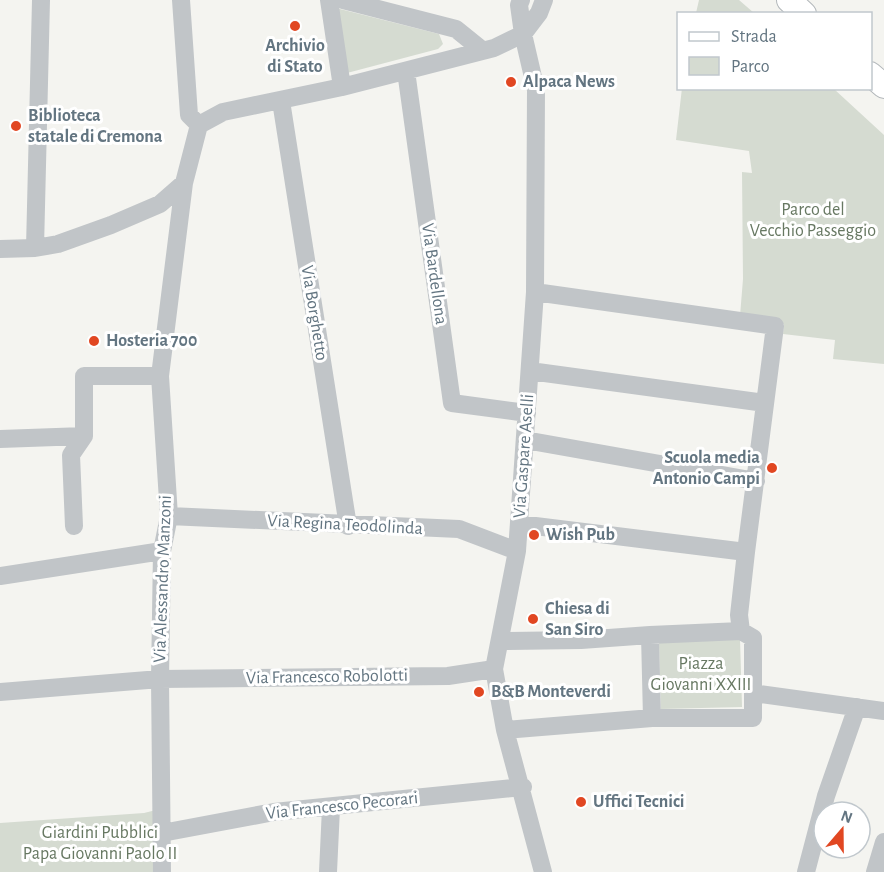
<svg xmlns="http://www.w3.org/2000/svg" width="884" height="872" viewBox="0 0 884 872" font-family="'Alegreya Sans',sans-serif">
<style>
.green{fill:#d5dbd1}
.lines{fill:none;stroke-linecap:round;stroke-linejoin:round}
.major-casing{stroke:#b2b7ba;stroke-width:26}
.minor{stroke:#c1c5c8;stroke-width:18}
.major{stroke:#fff;stroke-width:24}
.poi-dot{fill:#e14722;stroke:#fff;stroke-width:2}
.labels{text-anchor:middle;dominant-baseline:central;stroke-width:6;stroke-linejoin:round;paint-order:stroke}
.poi-label{font-size:18px;font-weight:bold;fill:#637581;stroke:#fff;text-anchor:start}
.park-label{font-size:18px;fill:#677862;stroke:#fff}
.street-label{font-size:18px;fill:#637581;stroke:#fff}
</style>
<rect width="100%" height="100%" fill="#f4f4f0"/>
<path class="green" d="M699,0H739L754,13H696Z
M336,8L439,34L443,44L438,49L347,73Z
M682,88L834,89L884,135V364L833,359L835,340L783,334L784,324L740,316L743,279L742,172L752,173L749,151L676,140Z
M740,639L742,707L661,709L659,641Z
M156,810L155,872H0V823L144,813Z"/>
<g class="lines">
<g class="major-casing">
<path id="major" d="M789,0L804,14
M870,74L884,86"/>
</g>
<path class="minor" d="M329,0L342,87
M343,0L456,29L482,50
M521,0L519,5L523,34L536,90L535,292L517,551L494,669L505,730L543,872
M406,71L452,403L527,413
M281,101L348,526
M199,125L223,112L342,87L494,48L523,34L539,13L544,0
M35,248L41,0
M0,249L35,248L58,244L111,225L160,204L184,183
M535,292L775,326L746,552L739,615L741,631
M530,371L765,403
M84,436V376H160
M0,439L84,436
M525,440L756,481
M169,516L459,529L517,551
M519,524L746,552
M74,526L71,455L84,436
M0,576L162,551
M741,631L753,638V718H652L650,635Z
M500,641L581,640L650,635
M0,692L160,679L448,676L494,669
M753,693L884,711
M505,730L652,718
M162,833L274,812L523,787
M162,872L160,679L162,551L169,516L160,376L184,183L199,125L189,115L181,0
M328,872L331,808
M806,872L826,796L857,707
M875,872L884,842"/>
<use href="#major" class="major"/>
</g>
<g class="poi-dot">
<circle cx="295" cy="26" r="6"/>
<circle cx="511" cy="82" r="6"/>
<circle cx="16" cy="126" r="6"/>
<circle cx="94" cy="341" r="6"/>
<circle cx="772" cy="468" r="6"/>
<circle cx="534" cy="535" r="6"/>
<circle cx="533" cy="619" r="6"/>
<circle cx="479" cy="692" r="6"/>
<circle cx="581" cy="802" r="6"/>
</g>
<g class="labels">
<g class="poi-label">
<text x="295" y="46" text-anchor="middle">Archivio<tspan x="295" dy="21">di Stato</tspan></text>
<text x="523" y="82">Alpaca News</text>
<text x="28" y="116">Biblioteca<tspan x="28" dy="21">statale di Cremona</tspan></text>
<text x="106" y="341">Hosteria 700</text>
<text x="760" y="458" text-anchor="end">Scuola media<tspan x="760" dy="21">Antonio Campi</tspan></text>
<text x="546" y="535">Wish Pub</text>
<text x="545" y="609">Chiesa di<tspan x="545" dy="21">San Siro</tspan></text>
<text x="491" y="692">B&amp;B Monteverdi</text>
<text x="593" y="802">Uffici Tecnici</text>
</g>
<g class="park-label">
<text x="813" y="210">Parco del<tspan x="813" dy="21">Vecchio Passeggio</tspan></text>
<text x="701" y="664">Piazza<tspan x="701" dy="21">Giovanni XXIII</tspan></text>
<text x="100" y="833">Giardini Pubblici<tspan x="100" dy="21">Papa Giovanni Paolo II</tspan></text>
</g>
<g class="street-label">
<text transform="translate(434 274) rotate(82)">Via Bardellona</text>
<text transform="translate(314 313) rotate(81)">Via Borghetto</text>
<text transform="translate(524 456) rotate(-86)">Via Gaspare Aselli</text>
<text transform="translate(345 525) rotate(3)">Via Regina Teodolinda</text>
<text transform="translate(163 579) rotate(-88)">Via Alessandro Manzoni</text>
<text transform="translate(327 677) rotate(-1)">Via Francesco Robolotti</text>
<text transform="translate(342 806) rotate(-6)">Via Francesco Pecorari</text>
</g>
</g>
<rect x="677" y="12" width="195" height="78" fill="#ffffff" stroke="#c1c8cd" stroke-width="1.5"/>
<rect x="689" y="32" width="30" height="9" fill="#ffffff" stroke="#c1c8cd" stroke-width="1.5"/>
<text x="731" y="42" font-size="18" fill="#637581">Strada</text>
<rect x="689" y="57" width="30" height="18" fill="#d5dbd1" stroke="#c1c8cd" stroke-width="1.5"/>
<text x="731" y="72" font-size="18" fill="#637581">Parco</text>
<g transform="translate(842 830) rotate(20)"><circle r="28" fill="#ffffff" stroke="#c1c8cd" stroke-width="1.5"/>
<path d="M0-4.5L10 22L0 15L-10 22Z" fill="#e14722"/>
<text y="-9" font-size="16" font-weight="bold" text-anchor="middle" fill="#637581">N</text>
</g>
</svg>
